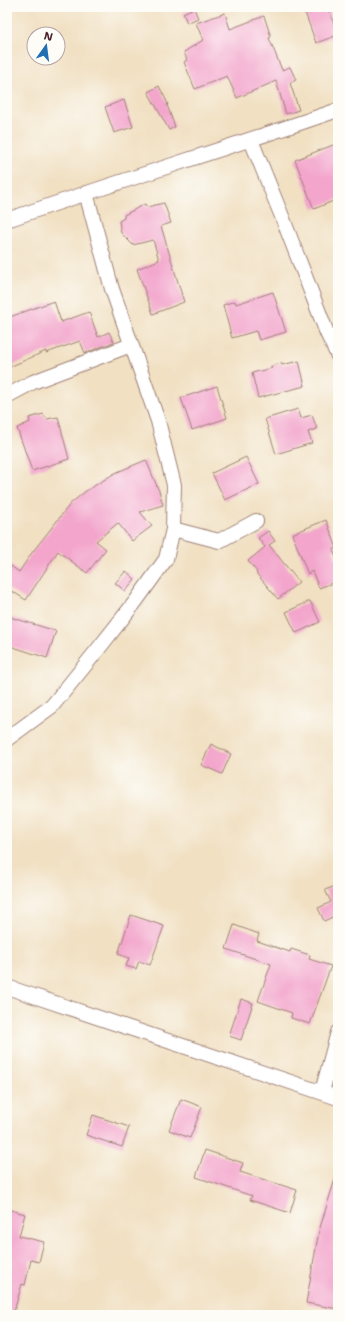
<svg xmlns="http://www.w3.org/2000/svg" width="345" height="1322" viewBox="0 0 345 1322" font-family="'Shantell Sans',sans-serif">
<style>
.building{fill:#f3a5cc}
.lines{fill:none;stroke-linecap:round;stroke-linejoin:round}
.street-casing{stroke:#9e8076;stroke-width:16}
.street{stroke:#fff;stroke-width:14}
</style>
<rect width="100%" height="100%" fill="#fdfcf7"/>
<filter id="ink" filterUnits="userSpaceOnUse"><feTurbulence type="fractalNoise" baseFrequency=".025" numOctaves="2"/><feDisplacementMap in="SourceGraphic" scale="8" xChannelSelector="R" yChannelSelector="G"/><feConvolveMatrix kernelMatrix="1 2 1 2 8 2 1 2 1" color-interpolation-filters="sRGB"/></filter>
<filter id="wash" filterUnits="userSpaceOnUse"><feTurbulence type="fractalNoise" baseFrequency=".012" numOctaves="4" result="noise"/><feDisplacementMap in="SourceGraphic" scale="16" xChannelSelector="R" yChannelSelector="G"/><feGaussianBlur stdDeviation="0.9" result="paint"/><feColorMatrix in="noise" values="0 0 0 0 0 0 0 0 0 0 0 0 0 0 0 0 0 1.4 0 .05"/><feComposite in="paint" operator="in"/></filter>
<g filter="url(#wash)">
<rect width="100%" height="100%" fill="#f1e0c2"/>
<g id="blocks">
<path class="building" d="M303,7H328L338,35L316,43Z
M194,8L198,18L187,23L183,13Z
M225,13L230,29L264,16L271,37L269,38L282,70L290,67L296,80L290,83L299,110L286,114L276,81L237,98L227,76L195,89L184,62L187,60L184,52L203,40L196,23Z
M159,86L168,104L167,105L175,127L169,130L148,92Z
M124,100L133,127L114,133L105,107Z
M338,143V199L314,209L295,160Z
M164,203L171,223L161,226L184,302L153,314L137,269L159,260L153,240L133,245L121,233L119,221L124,218V215L145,204L147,207Z
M273,292L286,332L259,340L256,331L232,338L223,305L235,301L236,304Z
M54,301L61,322L89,312L98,337L109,332L114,342L85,353L80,341L46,353V351L7,368V318Z
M299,361L305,386L258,398L252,373L272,368L271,366L281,363L282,365Z
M217,386L227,418L192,430L181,398Z
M298,409L301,418L312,415L317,429L308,432L312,443L276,454L265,419Z
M43,414L47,419L58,417L69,459L32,471L17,428L30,422L29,418Z
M246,457L259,484L225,500L212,473Z
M146,460L159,491L163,505L140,512L152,526L132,541L118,523L96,541L106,549L87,573L58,551L26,600L7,588V563L19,572L31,554L71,503L86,491L115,473Z
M326,520L337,548L333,550L338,563V581L319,588L312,571L308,574L292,534Z
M268,531L275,541L269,545L299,582L278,599L256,573L257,572L248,561L265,547L258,538Z
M126,571L135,579L125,591L115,583Z
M310,601L320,622L296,633L286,612Z
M10,617L56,631L47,658L7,645V626Z
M211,744L231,754L222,774L201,765Z
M338,885V918L337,915L324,921L318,908L331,902L325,890Z
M131,915L164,926L150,965L139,961L136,969L126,966L129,958L118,954Z
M234,925L259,934L257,941L290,952L291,949L310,955L309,959L331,966L310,1024L291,1018L292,1013L258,1001L271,964L226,949Z
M241,999L253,1003L241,1040L229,1036Z
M181,1099L202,1107L190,1138L169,1130Z
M93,1115L129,1127L122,1147L86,1135Z
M205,1150L243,1163L240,1172L297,1190L290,1213L250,1200L252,1196L196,1177Z
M335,1179H338V1309L306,1303L319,1231Z
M7,1209L25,1214L19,1236L44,1242L39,1262L31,1260L25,1285L22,1284L13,1315H7Z"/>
</g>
</g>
<g filter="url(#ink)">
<use href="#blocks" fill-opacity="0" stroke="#9e8076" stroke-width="1"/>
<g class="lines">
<g class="street-casing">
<path id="street" d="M251,140L283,219L327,333L338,356
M7,220C117,182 228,148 338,110
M7,396L33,382L131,345
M173,529L219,541L256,521
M7,739L52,706L99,648L136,601L166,559L173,529L174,485L158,421L112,289L86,193
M7,987L338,1098
M322,1092L338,1032"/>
</g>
<use href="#street" class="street"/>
</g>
</g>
<rect width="345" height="1322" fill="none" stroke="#fdfcf7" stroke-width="24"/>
<g transform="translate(46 46) rotate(14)"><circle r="19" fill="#fdfcf7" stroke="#b5a4a5"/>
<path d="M0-3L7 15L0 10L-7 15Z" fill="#1f6fb2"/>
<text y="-6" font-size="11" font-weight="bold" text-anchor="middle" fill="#4a1f2b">N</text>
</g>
</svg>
